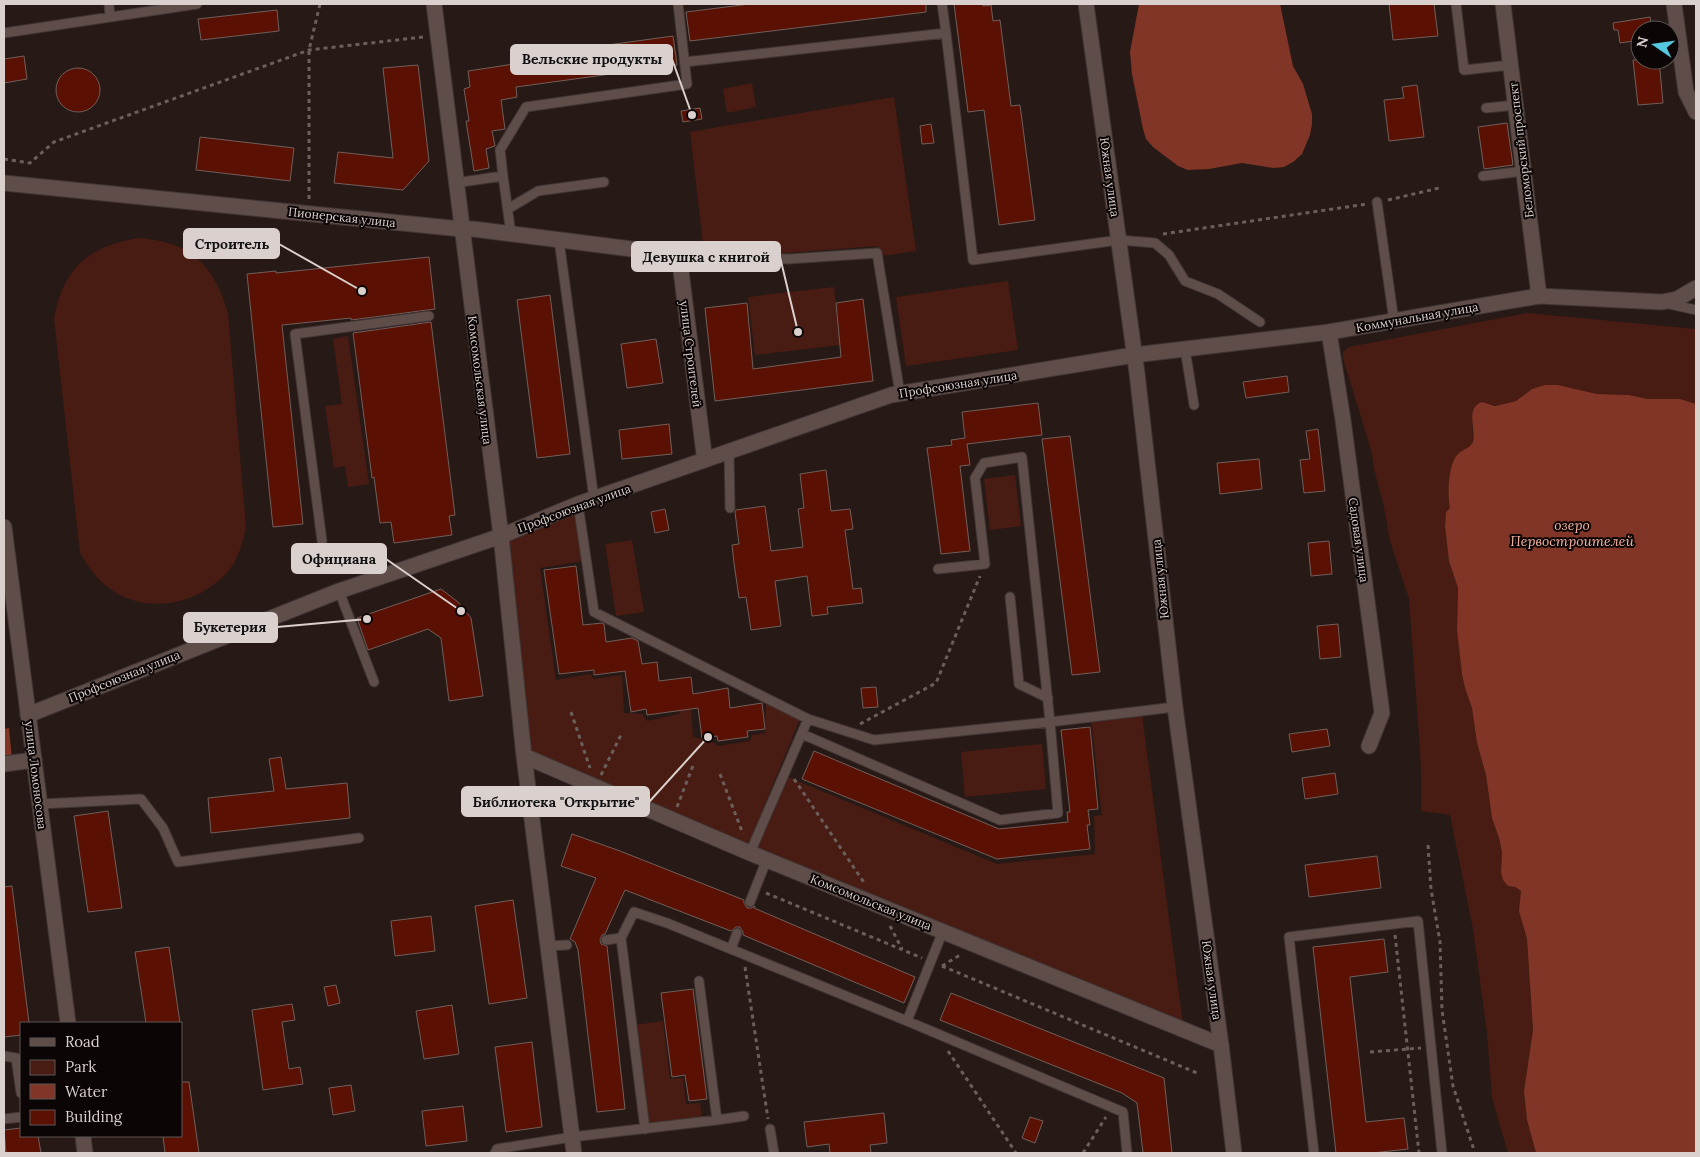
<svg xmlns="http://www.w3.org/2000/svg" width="1700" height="1157" viewBox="0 0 1700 1157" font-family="Lora,serif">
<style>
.green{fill:#481c13}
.forest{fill:#7f3424}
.water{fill:#813526}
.building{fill:#5a1103;stroke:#705f5b}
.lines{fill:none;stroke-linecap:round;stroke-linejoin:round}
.lane-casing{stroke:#403534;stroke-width:11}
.street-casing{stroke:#403534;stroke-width:17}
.secondary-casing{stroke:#403534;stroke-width:17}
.path{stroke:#6b5f5c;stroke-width:3;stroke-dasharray:4 4;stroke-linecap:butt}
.lane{stroke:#5e4d49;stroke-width:9}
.street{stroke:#5e4d49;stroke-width:15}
.secondary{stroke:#5e4d49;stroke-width:15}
.labels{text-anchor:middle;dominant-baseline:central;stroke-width:4;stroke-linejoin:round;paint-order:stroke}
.street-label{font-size:12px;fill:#dad0ce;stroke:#0b0605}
.water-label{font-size:14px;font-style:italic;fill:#f5b1a2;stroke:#0b0605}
.leader{fill:none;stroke:#dad0ce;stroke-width:2}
.callout-dot{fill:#dad0ce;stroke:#0b0605;stroke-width:2}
.callout{fill:#dad0ce;stroke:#dad0ce;stroke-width:2}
.callout-label{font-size:14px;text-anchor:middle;font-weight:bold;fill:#111}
</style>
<rect width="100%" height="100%" fill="#271915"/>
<path class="green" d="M752,83L756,107L727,113L723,89Z
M894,97L916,251L882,256L877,246L786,253L703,244L690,132Z
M138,238C189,241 214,264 228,313L246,528C242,543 239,558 229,570C200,605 146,616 109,588C96,579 88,566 80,553L54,319C63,269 87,247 138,238Z
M1008,281L1018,350L906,366L896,297Z
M834,287L840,345L755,355L748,297Z
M1527,313L1696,329V404L1680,399H1648L1629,395L1597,394L1558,385L1532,389L1516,401L1498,406L1485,403L1472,418L1473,442C1469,449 1463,449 1458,454C1448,463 1447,496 1450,508L1446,512L1445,526L1449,561L1458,588L1457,631L1462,674L1465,688L1472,708L1477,743L1486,775L1492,818L1499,838L1502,852L1501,873L1503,880L1521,891L1520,905L1523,925L1527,939L1533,1030L1524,1091L1527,1120L1536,1153H1508L1492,1098L1487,1033L1473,929L1450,815L1421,811C1422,790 1421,770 1420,749L1409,599L1390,541L1384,507L1374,469L1372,453L1343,359V352L1349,347Z
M348,336L369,484L348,487L345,466L334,468L325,406L342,404L333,339Z
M1015,475L1021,526L990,530L984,479Z
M574,510L583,561L540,568L556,680L590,674L594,679L622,675L624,713L642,714L647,721L679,714L680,710L691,709L693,737L711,741L718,746L750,741L752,735L765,733L766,703L800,719L748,845L528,753L506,540Z
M632,540L644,612L616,616L605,544Z
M1142,715L1183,1024L756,849L788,777L997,864L1095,854L1094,816L1102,815L1091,721Z
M1042,744L1046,789L965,797L961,752Z
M663,1021L670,1079L683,1078L686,1104L700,1103L702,1118L647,1125L634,1025Z"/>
<path class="forest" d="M9,728L12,759L4,760V729Z"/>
<path class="water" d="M1139,4H1280L1293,66L1303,84L1312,114V124L1310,135L1302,154L1293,162L1284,167L1274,168L1242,163L1209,169L1188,170L1178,166L1153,147L1146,139L1143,129L1132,74L1130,52Z
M1545,385H1558L1597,394L1629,395L1648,399H1680L1696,404V1153H1536L1527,1120L1524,1091L1533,1030L1527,939L1519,911L1521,891L1515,887L1508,886L1503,880L1501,873L1502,852L1499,838L1492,818L1486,775L1477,743L1472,708L1465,688L1462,674L1457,631L1458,588L1449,561L1445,526L1446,512L1450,508C1447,496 1448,463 1458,454C1463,449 1469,449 1473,442C1476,429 1465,408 1482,402L1495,406L1500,405L1516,401L1532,389Z"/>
<path class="building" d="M750,4H926V12L690,41L686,12Z
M954,4H983V6L991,5L993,21L1000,20L1011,106L1020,105L1035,220L999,225L984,110L968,112Z
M1389,4H1434L1438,36L1393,40Z
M277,10L279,31L201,40L198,19Z
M1650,17L1652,30H1640V40L1620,43L1618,30H1614L1613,23Z
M673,36L677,65L516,87L517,97L501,100L505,129L492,131L495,146L486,149L489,168L474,171L466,121H469L464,89L470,87L468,71L514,64L513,58Z
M24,56L27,79L4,83V59Z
M1633,60H1659L1663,103L1638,105Z
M418,65L429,161L403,190L334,183L338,152L393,158L383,68Z
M56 90a22 22 0 1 1 44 0a22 22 0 1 1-44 0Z
M1417,85L1424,137L1389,141L1384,100L1404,98L1402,87Z
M700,108L702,119L683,122L681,111Z
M1507,123L1513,165L1484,169L1478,127Z
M931,124L934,143L922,144L920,126Z
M200,137L294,148L290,181L196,170Z
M429,257L435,309L351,320V318L282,325L303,524L273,527L247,274L276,271V273Z
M550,295L570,454L537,458L517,300Z
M863,299L873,381L715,401L705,308L747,303L753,369L841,357L836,303Z
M431,322L455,515L449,516L452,535L394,543L391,522L380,523L374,477L372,478L353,333Z
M656,339L663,383L627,388L621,344Z
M1287,376L1289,392L1246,398L1243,382Z
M1038,403L1042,435L967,444L970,465L960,466L970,551L941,554L927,448L952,445L951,440L965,438L962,412Z
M669,424L672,454L622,459L619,430Z
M1318,429L1325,491L1304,493L1300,460L1310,459L1306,431Z
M1070,436L1100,672L1072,675L1042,439Z
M1259,459L1262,489L1220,494L1217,463Z
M826,470L831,511L850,509L853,529L845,530L853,589L861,588L863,603L827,607L828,614L812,616L807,576L775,581L781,626L751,630L746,597L739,598L734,563L732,545L739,544L735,512L736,510L765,506L771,551L803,547L798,509L804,508L800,474Z
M665,509L669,530L655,533L651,512Z
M1329,541L1332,574L1311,576L1308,543Z
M576,566L583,625L602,623L604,624L606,642L632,638L638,641L642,664L657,662L659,681L691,677L693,694L728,688L730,708L762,703L765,729L747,731L748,737L718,741L717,736L702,738L698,708L647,715L646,709L631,712L625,671L594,675V670L559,674L544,570Z
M441,589L458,602L471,618L483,696L449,701L441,638L428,629L368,650L357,618Z
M1338,624L1341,657L1320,659L1317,626Z
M876,687L878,707L863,708L861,688Z
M1090,727L1098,809L1088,810L1090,825H1087L1090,849L997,859L802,779L814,751L999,829L1068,822L1067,812H1070L1061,730Z
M1327,729L1330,746L1292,752L1289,734Z
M281,757L286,789L347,783L350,818L211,833L208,798L274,791L269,759Z
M1335,773L1338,794L1305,799L1302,778Z
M108,811L122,908L88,912L74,816Z
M572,834L620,851L744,900V903L747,908H751L755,906L754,908L915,977L904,1003L743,935V932L740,927H736L731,931L625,890L605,934L602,935L600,940L601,944L607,946L625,1109L597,1112L578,950L575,942L570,939L596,878L561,866Z
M1377,856L1381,888L1309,897L1305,865Z
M12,886L29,1023H21V1035L4,1037V887Z
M513,900L527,998L489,1004L475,906Z
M431,916L435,951L395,956L391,921Z
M1384,939L1388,972L1350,977L1366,1122L1404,1118L1408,1149L1372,1153H1336L1313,947Z
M169,947L180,1023H146L135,952Z
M336,985L340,1003L328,1006L324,987Z
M693,989L707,1099L689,1101L685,1075L672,1077L661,993Z
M951,993L1164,1078L1172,1153H1143L1137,1103L1122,1093L940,1020Z
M292,1004L295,1020L282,1022L289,1069L300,1067L303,1084L263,1090L252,1010Z
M452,1005L459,1054L424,1059L416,1011Z
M532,1042L542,1127L506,1132L495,1047Z
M181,1082H189L199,1153H165L163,1136H181Z
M351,1085L355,1111L333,1115L329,1088Z
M463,1106L467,1141L426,1146L422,1111Z
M884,1113L887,1143L870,1145L871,1153H830L829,1144L807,1147L804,1122Z
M1030,1117L1043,1121L1035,1143L1022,1138Z
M21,1128V1136H38L41,1153H6L4,1130Z"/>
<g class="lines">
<g class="lane-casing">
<path id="lane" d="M109,4L110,17
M1456,4L1464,70L1511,65
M4,33L197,4
M946,33L973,260L1119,240L1155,243L1169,255L1185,281L1218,294L1260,322
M685,62L946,33L942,4
M1486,108L1516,105
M503,176L511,234
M1483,176L1524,171
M455,183L503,176L500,150L526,107L687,84L678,4
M1377,202L1394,321
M508,209L538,191L604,182
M559,240L594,499
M679,255L789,259L877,253L900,394
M1669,304L1696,310
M1185,349L1194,405
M729,451L730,508
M578,504L594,612L808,719L874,740L1050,722L1022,457L984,463L975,478L985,564L938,569
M322,541L295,334L429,316
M339,591L374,682
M1010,597L1019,684L1048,698
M802,734L1000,820L1058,813L1050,722L1175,707
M40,804L141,799L163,828L178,862L359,838
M750,853L808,719
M750,902L767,859
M621,938L634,912L667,923L907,1021L1123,1112L1127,1153
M606,940L621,938L645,1129
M548,946L567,945
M731,949L737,933
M907,1021L943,931
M4,1056L16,1058L21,1093
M4,1119L21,1117
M717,1120L744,1116
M770,1129L774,1153
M495,1153L497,1149L572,1137L717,1120L699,981
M1314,1153L1289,937L1418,921L1442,1153"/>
</g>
<g class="street-casing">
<path id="street" d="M434,4L501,536L524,756L574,1153
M1503,4L1539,296
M1674,4L1686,92L1696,112
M4,183L461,229H473L679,255L704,454
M1329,332L1343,420L1382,713L1369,746
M28,715L339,591L501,536L578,504L891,395L1134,355
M524,756L750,853L1221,1045
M4,764L34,760"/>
</g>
<g class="secondary-casing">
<path id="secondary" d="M1086,4L1137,373L1175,707L1221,1045L1234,1153
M1134,355L1329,332L1539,296L1662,302L1677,299L1696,288
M4,527L68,1023
M83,1136L85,1153"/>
</g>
<path class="path" d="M4,159L30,163L54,142L309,50L423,37
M309,199V50L320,4
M1388,200L1439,188
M1163,234L1367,204
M571,712L590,768
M860,724L936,683L980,576
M720,774L743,834
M601,775L622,733
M794,779L865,884
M677,807L694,763
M1428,845L1431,889L1440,942L1442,1010L1453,1086L1473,1147L1474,1153
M766,893L922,958
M890,926L902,949
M1395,935L1419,1153
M942,966L1197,1073
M942,966L960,955
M745,967L768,1119
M948,1051L1016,1153
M1370,1052L1421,1048
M1083,1153L1106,1117"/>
<use href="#lane" class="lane"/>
<use href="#street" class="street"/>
<use href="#secondary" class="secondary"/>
</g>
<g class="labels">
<g class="street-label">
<text transform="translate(1521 150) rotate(-97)">Беломорский проспект</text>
<text transform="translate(1110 177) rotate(82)">Южная улица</text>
<text transform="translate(342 217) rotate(6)">Пионерская улица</text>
<text transform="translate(1417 317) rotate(-10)">Коммунальная улица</text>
<text transform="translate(691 354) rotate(83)">улица Строителей</text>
<text transform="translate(480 380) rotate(83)">Комсомольская улица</text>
<text transform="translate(958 384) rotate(-9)">Профсоюзная улица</text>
<text transform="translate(574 508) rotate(-20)">Профсоюзная улица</text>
<text transform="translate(1359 540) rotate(82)">Садовая улица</text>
<text transform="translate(1160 579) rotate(-96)">Южная улица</text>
<text transform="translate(124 676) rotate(-22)">Профсоюзная улица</text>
<text transform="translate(36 775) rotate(83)">улица Ломоносова</text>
<text transform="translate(871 902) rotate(22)">Комсомольская улица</text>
<text transform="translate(1212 980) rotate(82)">Южная улица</text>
</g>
<g class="water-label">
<text x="1572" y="525">озеро<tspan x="1572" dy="16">Первостроителей</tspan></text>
</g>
</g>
<path class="leader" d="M692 115L672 59M362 291L279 244M798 332L780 257M461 611L386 559M367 619L277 627M708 737L649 802"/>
<g class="callout-dot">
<circle cx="692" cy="115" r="5"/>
<circle cx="362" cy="291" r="5"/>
<circle cx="798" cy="332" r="5"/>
<circle cx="461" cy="611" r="5"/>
<circle cx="367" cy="619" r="5"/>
<circle cx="708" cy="737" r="5"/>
</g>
<g class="callout">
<rect x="511" y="45" width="161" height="29" rx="5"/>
<rect x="184" y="229" width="95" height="29" rx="5"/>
<rect x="632" y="242" width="148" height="29" rx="5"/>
<rect x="292" y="544" width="94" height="29" rx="5"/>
<rect x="184" y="613" width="93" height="29" rx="5"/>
<rect x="462" y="787" width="187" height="29" rx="5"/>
</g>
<g class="callout-label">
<text x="592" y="64">Вельские продукты</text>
<text x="232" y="249">Строитель</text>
<text x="706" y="262">Девушка с книгой</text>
<text x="339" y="564">Официана</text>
<text x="230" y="632">Букетерия</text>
<text x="556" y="807">Библиотека "Открытие"</text>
</g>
<rect width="1700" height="1157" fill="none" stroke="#dad0ce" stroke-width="10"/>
<rect x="20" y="1022" width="162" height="115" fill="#0b0605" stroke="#5e5755"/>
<rect x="30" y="1038" width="25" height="8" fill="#5e4d49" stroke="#5e5755"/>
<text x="65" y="1047" font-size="15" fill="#dad0ce">Road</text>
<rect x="30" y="1060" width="25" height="15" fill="#481c13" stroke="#5e5755"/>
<text x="65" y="1072" font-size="15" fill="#dad0ce">Park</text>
<rect x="30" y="1084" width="25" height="15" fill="#813526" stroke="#5e5755"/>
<text x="65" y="1097" font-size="15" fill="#dad0ce">Water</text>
<rect x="30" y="1110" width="25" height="15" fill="#5a1103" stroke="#5e5755"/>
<text x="65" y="1122" font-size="15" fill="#dad0ce">Building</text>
<g transform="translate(1655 45) rotate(283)"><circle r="24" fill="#0b0605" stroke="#5e5755"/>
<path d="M0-4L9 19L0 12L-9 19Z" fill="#56c9e0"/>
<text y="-8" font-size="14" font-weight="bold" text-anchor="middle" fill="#dad0ce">N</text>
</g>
</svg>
